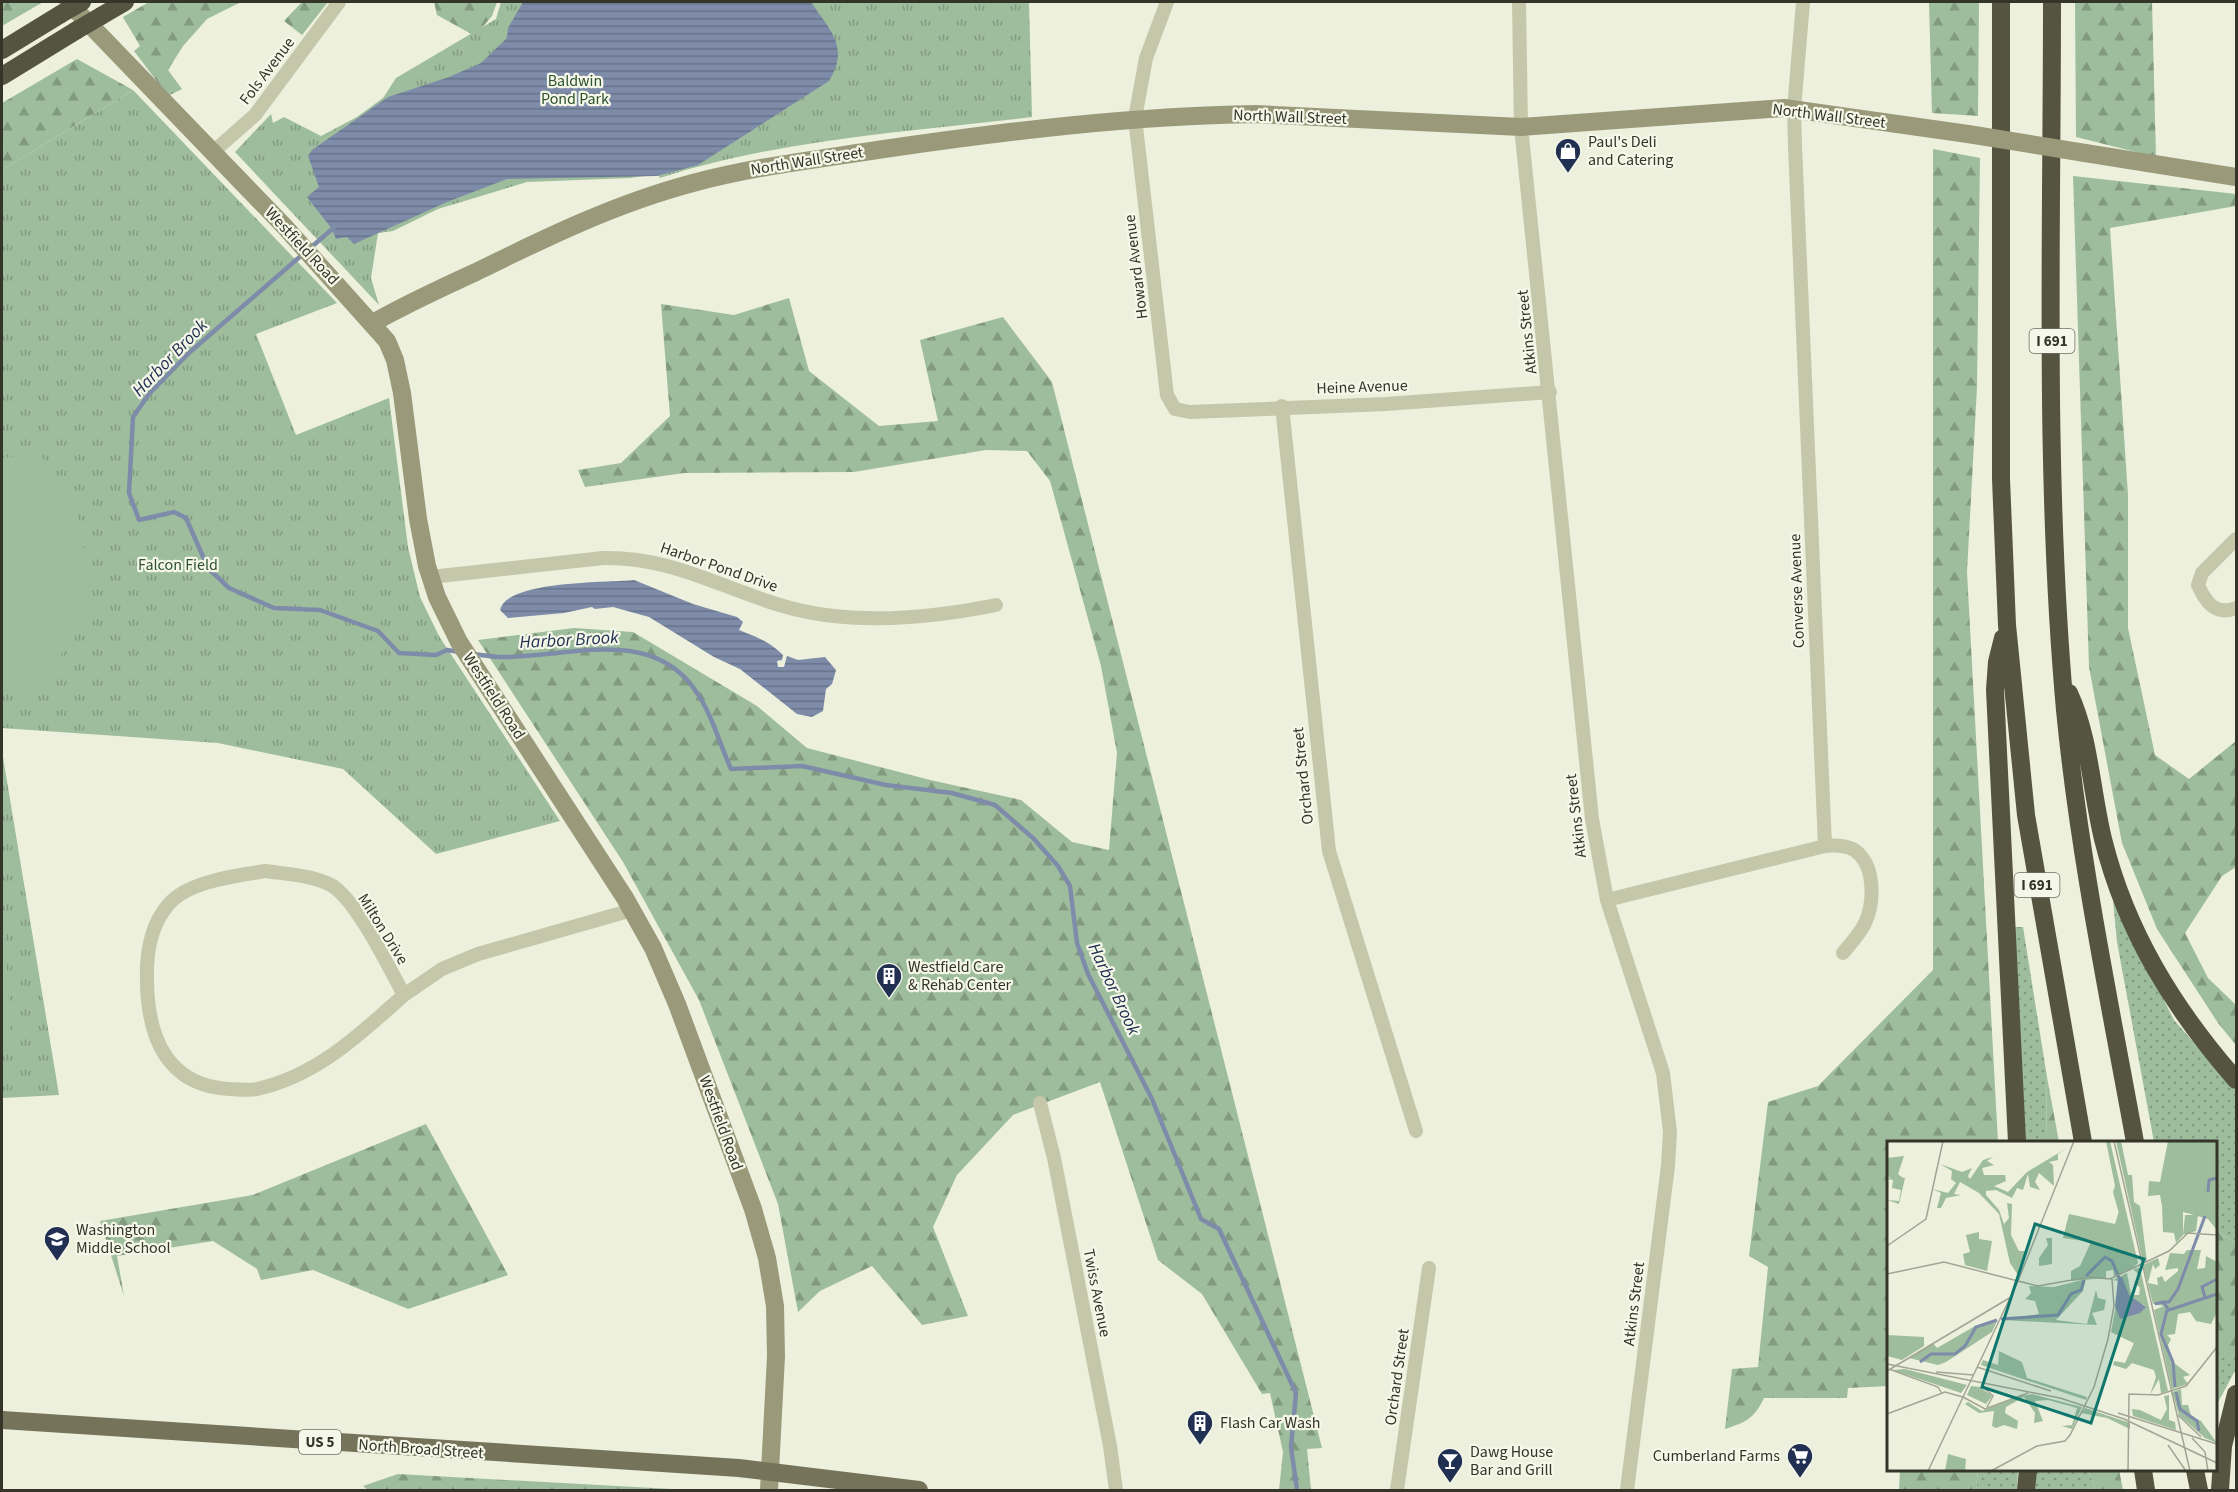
<svg xmlns="http://www.w3.org/2000/svg" width="2238" height="1492" viewBox="0 0 2238 1492" font-family="'Source Sans 3',sans-serif">
<style>
.grass{fill:url(#grass-dots)}
.forest{fill:url(#forest-firs)}
.park{fill:url(#park-tufts)}
.pitch{fill:#9ebd9d}
.water{fill:url(#water-rules)}
.lines{fill:none;stroke-linecap:round;stroke-linejoin:round}
.stream{stroke:#7e8caa;stroke-width:4.5}
.street{stroke:#c4c7a9;stroke-width:14}
.secondary{stroke:#9a9a7b;stroke-width:18}
.primary{stroke:#75745b;stroke-width:18}
.highway{stroke:#555440;stroke-width:18}
.secondary-bridge{stroke:#9a9a7b;stroke-width:18}
.highway-bridge{stroke:#555440;stroke-width:18}
.labels{text-anchor:middle;dominant-baseline:central;stroke-width:4.5;stroke-linejoin:round;paint-order:stroke}
.shield{fill:#f5f8e8;stroke:#6e6f62;stroke-width:1.5}
.shield-label{font-size:15px;font-weight:bold;fill:#343428}
.street-label{font-size:16px;fill:#343428;stroke:#f5f8e8}
.park-label{font-size:16px;fill:#2e512e;stroke:#f5f8e8}
.poi-label{font-size:16px;fill:#343428;stroke:#f5f8e8;text-anchor:start}
.water-label{font-size:18px;font-style:italic;fill:#213052;stroke:#f5f8e8}
.inset-river{fill:none;stroke:#7e8caa;stroke-width:3}
.inset-road{fill:none;stroke:#a2a594;stroke-width:1.5}
.view{fill:#0f766e;fill-opacity:0.15;stroke:#0f766e;stroke-width:3}
.inset-edge{fill:none;stroke:#343428;stroke-width:3}
</style>
<defs>
<pattern id="grass-dots" width="8" height="8" patternUnits="userSpaceOnUse" patternTransform="scale(1.5)"><rect width="8" height="8" fill="#9ebd9d"/><path d="M2 2h.1M6 6h.1" fill="none" stroke="#829a80" stroke-width="1.8" stroke-linecap="round"/></pattern>
<pattern id="forest-firs" width="22" height="20" patternUnits="userSpaceOnUse" patternTransform="scale(1.5)"><rect width="22" height="20" fill="#9ebd9d"/><path d="M5 1l3.5 6h-7zM16 11l3.5 6h-7z" fill="#829a80"/></pattern>
<pattern id="park-tufts" width="24" height="20" patternUnits="userSpaceOnUse" patternTransform="scale(1.5)"><rect width="24" height="20" fill="#9ebd9d"/><path d="M3 7l-1-3M5 7V3M7 7l1-3M15 17l-1-3M17 17v-4M19 17l1-3" fill="none" stroke="#829a80"/></pattern>
<pattern id="water-rules" width="6" height="5" patternUnits="userSpaceOnUse" patternTransform="scale(1.5)"><rect width="6" height="5" fill="#7e8caa"/><path d="M0 2.5h6" fill="none" stroke="#68738a"/></pattern>
</defs>
<rect width="100%" height="100%" fill="#ecf0dc"/>
<path class="grass" d="M2113,900L2174,1020L2236,1091V1244L2217,1231L2219,1206L2216,1204V1142H2154L2117,942Z
M2014,927H2023L2047,1077L2046,1142H2025Z
M2216,1346L2233,1356L2236,1348V1369L2216,1406Z
M1978,1470H2018L2017,1490H1976Z
M2036,1470H2088L2096,1490H2034Z"/>
<path class="forest" d="M2,2H43L2,26Z
M149,2H241L207,19L183,46L168,70L182,89L168,96L134,51L140,46L123,17Z
M302,2H328L302,35L284,21Z
M434,2H497L492,16L475,36L437,15Z
M1929,2H1979L1978,116L1932,113Z
M2075,2H2152L2156,157L2076,137Z
M77,59L133,90L2,170V103Z
M1933,149L1980,158L1977,387L1967,572L1998,1142H1888V1386L1848,1388L1847,1398H1764C1754,1419 1746,1422 1725,1429L1732,1369L1758,1367L1768,1267L1749,1256L1768,1102L1818,1086L1933,970Z
M2073,176L2236,194V206L2110,228L2128,495V628L2155,755L2189,779L2236,741V867L2222,876L2185,933L2208,978L2236,1005V1045L2218,1023L2157,929L2122,843L2089,667Z
M789,298L809,371L879,426L938,421L920,340L1003,317L1052,382L1322,1448L1307,1449L1311,1490H1279L1283,1452L1270,1393L1262,1394L1202,1294L1158,1260L1100,1082L1013,1115L957,1175L933,1227L968,1316L922,1325L872,1266L820,1291L798,1312L778,1204L699,1000L623,862L478,640L574,628L633,632L757,706L807,748L930,780L1021,800L1072,842L1109,850L1117,753L1101,666L1050,481L1027,451L986,450L854,472L684,473L585,487L578,470L621,463L670,416L661,304L734,315Z
M2047,1077L2059,1142H2046Z
M426,1124L508,1275L408,1309L313,1270L261,1280L257,1269L213,1241L117,1256L124,1296L100,1221L253,1195Z
M2216,1204L2219,1206L2217,1231L2236,1244V1348L2233,1357L2216,1346Z
M1900,1470H1978L1976,1490H1899Z
M2088,1470H2119L2123,1490H2096Z
M398,1474L690,1490H368L363,1486Z"/>
<path class="park" d="M501,2H1029L1032,117C909,132 779,139 660,178L658,174L630,178L527,182L438,209L393,231L378,233L371,278L379,305L235,152L271,114L273,123L284,117L321,136L357,117L383,98L396,78L496,19Z
M133,90L337,303L256,334L296,435L389,398L408,547L420,597L439,636L560,821L436,854L343,769L218,743L2,728V170Z
M2,751L59,1095L2,1098Z"/>
<path class="pitch" d="M39,453L77,506L94,611L55,662L30,687L2,693V458Z
M2,898L12,1053L2,1054Z"/>
<path class="water" d="M523,2H811C830,31 850,46 829,81L698,165L657,176L507,179L447,202L354,244L347,237L336,239L332,229L307,197L319,187L308,156L312,150L388,97L449,77L481,63L507,38L508,28Z
M634,580L693,604L737,617L743,622L739,630C758,638 767,640 783,655L782,660L777,661L778,667H784L787,656L798,660L825,657L836,670L832,684L826,689L823,711L812,717L797,714L740,669L714,657L649,617L613,607L595,609L592,607L564,613L508,618L500,610C507,580 607,583 634,580Z"/>
<g class="lines">
<path class="stream" d="M309,249L337,225
M303,254L190,352L149,394L133,417L129,493L139,520L174,512L186,518L208,568L229,588L274,608L320,610L378,631L399,653L436,655L447,650L460,652
M474,654C483,655 493,657 502,657C566,658 650,625 695,690C712,714 719,742 731,769L802,766L886,785L952,793L995,805L1033,838L1058,866L1070,886L1077,943L1088,974L1152,1099L1201,1219L1219,1229L1296,1393L1291,1447L1297,1490"/>
<path class="street" d="M1167,2L1146,58L1135,118L1167,395L1175,409L1190,412L1386,404L1550,392
M1519,2L1521,127L1592,819L1607,900L1663,1073L1670,1132L1668,1166L1627,1490
M1803,2L1794,109L1795,146L1825,846
M213,152L255,115L339,2
M1282,406L1329,851L1416,1131
M2236,539L2202,573L2198,585C2206,603 2216,616 2236,608
M431,577L603,558C673,557 718,587 783,606C851,626 927,619 996,605
M265,871C287,874 309,875 329,884C355,896 389,968 404,995C360,1034 317,1076 257,1089C249,1091 238,1089 230,1089C167,1086 148,1038 147,982C146,955 150,926 168,905C188,881 236,876 265,871Z
M1607,900L1825,846C1836,845 1852,845 1860,855C1875,871 1874,904 1865,923C1860,934 1850,944 1843,953
M404,995L442,969L478,954L632,910
M1040,1103L1054,1158L1110,1446L1116,1490
M1397,1490L1429,1268"/>
<path class="secondary" d="M68,2L285,227L387,341L395,360L402,393L418,519L427,566L437,597L459,642L625,898L653,948L677,1004L753,1209L767,1258L775,1306L776,1356L769,1490
M2085,153L2236,177
M373,323C406,304 441,288 476,272C547,237 617,203 693,183C756,166 820,159 884,149C1008,131 1131,116 1256,114L1521,127L1784,108L1968,134"/>
<path class="primary" d="M2,1420L739,1468L919,1490"/>
<path class="highway" d="M2001,2V479L2007,625L2026,815L2083,1142
M2052,2C2052,237 2044,475 2065,710C2079,855 2109,999 2135,1142
M101,16L125,2
M2,50L61,14
M2,76L77,30
M2003,638L1997,662L1995,690L2017,1142
M2069,693C2090,738 2091,790 2103,839C2126,932 2174,1009 2236,1080
M2143,1470L2146,1490
M2195,1470L2199,1490
M2026,1490L2028,1470
M2220,1490L2223,1446L2236,1394"/>
<path class="secondary-bridge" d="M1968,134L2085,153"/>
<path class="highway-bridge" d="M61,14L82,2
M77,30L101,16"/>
</g>
<defs>
<g id="shop-pin" transform="scale(1.35)"><path d="M0 17L-7.5 6A9.5 9.5 0 1 1 7.5 6Z" fill="#213052" stroke="#f5f8e8"/><path d="M-5-2.5h2.3a2.7 3.5 0 0 1 5.4 0H5L5.5 6h-11ZM-1.5-2.5h3a1.5 2.3 0 0 0-3 0Z" fill="#fff"/></g>
<g id="building-pin" transform="scale(1.35)"><path d="M0 17L-7.5 6A9.5 9.5 0 1 1 7.5 6Z" fill="#213052" stroke="#f5f8e8"/><path d="M-4-6H4V6H1V3H-1V6H-4ZM-2.5-4.3h1.7v1.8h-1.7ZM.8-4.3h1.7v1.8H.8ZM-2.5-1h1.7V.8h-1.7ZM.8-1h1.7V.8H.8Z" fill="#fff"/></g>
<g id="school-pin" transform="scale(1.35)"><path d="M0 17L-7.5 6A9.5 9.5 0 1 1 7.5 6Z" fill="#213052" stroke="#f5f8e8"/><path d="M0-5L7-2L0 1L-7-2ZM-4 1L0 2.5L4 1V4Q0 6-4 4Z" fill="#fff"/></g>
<g id="supermarket-pin" transform="scale(1.35)"><path d="M0 17L-7.5 6A9.5 9.5 0 1 1 7.5 6Z" fill="#213052" stroke="#f5f8e8"/><path d="M-6-5.5h2.5l.6 2H6L4.5 2H-2.5L-4.4-4H-6ZM-1.5 3.2a1.3 1.3 0 1 0 .1 0ZM3 3.2a1.3 1.3 0 1 0 .1 0Z" fill="#fff"/></g>
<g id="bar-pin" transform="scale(1.35)"><path d="M0 17L-7.5 6A9.5 9.5 0 1 1 7.5 6Z" fill="#213052" stroke="#f5f8e8"/><path d="M-6-5H6L.8 .8V4.5H3.5V6h-7V4.5H-.8V.8Z" fill="#fff"/></g>
</defs>
<g fill-rule="evenodd">
<use href="#shop-pin" x="1568" y="151"/>
<use href="#building-pin" x="889" y="976"/>
<use href="#school-pin" x="57" y="1239"/>
<use href="#building-pin" x="1200" y="1423"/>
<use href="#supermarket-pin" x="1800" y="1456"/>
<use href="#bar-pin" x="1450" y="1461"/>
</g>
<g class="labels">
<g class="shield">
<rect x="2029.5" y="329" width="45" height="24" rx="4.5"/>
<rect x="2014.5" y="873" width="45" height="24" rx="4.5"/>
<rect x="299" y="1430" width="42" height="24" rx="4.5"/>
</g>
<g class="shield-label">
<text x="2052" y="341">I 691</text>
<text x="2037" y="885">I 691</text>
<text x="320" y="1442">US 5</text>
</g>
<g class="street-label">
<text transform="translate(267 71) rotate(-53)">Fols Avenue</text>
<text transform="translate(1829 116) rotate(7)">North Wall Street</text>
<text transform="translate(1290 117) rotate(2)">North Wall Street</text>
<text transform="translate(807 161) rotate(-9)">North Wall Street</text>
<text transform="translate(302 246) rotate(47)">Westfield Road</text>
<text transform="translate(1136 267) rotate(-97)">Howard Avenue</text>
<text transform="translate(1527 332) rotate(-96)">Atkins Street</text>
<text transform="translate(1362 387) rotate(-2)">Heine Avenue</text>
<text transform="translate(719 567) rotate(19)">Harbor Pond Drive</text>
<text transform="translate(1797 591) rotate(-92)">Converse Avenue</text>
<text transform="translate(494 696) rotate(57)">Westfield Road</text>
<text transform="translate(1303 776) rotate(-96)">Orchard Street</text>
<text transform="translate(1576 816) rotate(-97)">Atkins Street</text>
<text transform="translate(383 929) rotate(58)">Milton Drive</text>
<text transform="translate(721 1123) rotate(70)">Westfield Road</text>
<text transform="translate(1097 1293) rotate(79)">Twiss Avenue</text>
<text transform="translate(1634 1304) rotate(-83)">Atkins Street</text>
<text transform="translate(1397 1377) rotate(-82)">Orchard Street</text>
<text transform="translate(421 1449) rotate(4)">North Broad Street</text>
</g>
<g class="park-label">
<text x="575" y="81">Baldwin<tspan x="575" dy="18">Pond Park</tspan></text>
<text x="178" y="565">Falcon Field</text>
</g>
<g class="poi-label">
<text x="1588" y="142">Paul's Deli<tspan x="1588" dy="18">and Catering</tspan></text>
<text x="908" y="967">Westfield Care<tspan x="908" dy="18">&amp; Rehab Center</tspan></text>
<text x="76" y="1230">Washington<tspan x="76" dy="18">Middle School</tspan></text>
<text x="1220" y="1423">Flash Car Wash</text>
<text x="1470" y="1452">Dawg House<tspan x="1470" dy="18">Bar and Grill</tspan></text>
<text x="1780" y="1456" text-anchor="end">Cumberland Farms</text>
</g>
<g class="water-label">
<text transform="translate(170 358) rotate(-46)">Harbor Brook</text>
<text transform="translate(569 640) rotate(-3)">Harbor Brook</text>
<text transform="translate(1114 989) rotate(65)">Harbor Brook</text>
</g>
</g>
<g transform="translate(1887 1141)">
<rect width="330" height="330" fill="#ecf0dc"/>
<path d="M281,0H330V89L321,78L275,65L273,54L261,55L262,40L273,41ZM7,35L18,37L12,63L0,59L12,60L14,49L5,47L6,39L0,38Z" fill="#9ebd9d"/>
<path d="M219,0H223L239,70L251,122L247,126L226,51L228,45ZM229,0H234L241,34H245L247,61L253,65L260,121L256,122ZM180,7L171,13V19L162,21L166,24L167,45L152,32L148,41L153,49L143,46L141,33L136,49L130,47L125,57L109,49L99,50V54L112,69L117,83L122,77L120,62L125,63L124,94L132,110H140L131,134L123,122L112,73L92,52L73,41L67,53L74,54L59,57L54,67H50L54,52L45,48L61,52L69,42L64,38L65,30L53,23L75,31L85,27L81,35L83,38L96,19L106,16L100,20L107,24L95,27L97,34H118L119,40L107,45L121,51L140,31ZM17,15L11,33L17,38L0,36V17ZM275,65L296,70V94L289,102L287,92L276,91ZM159,97H165V123L152,125V117L161,104ZM300,109H314L310,128L318,127L319,115L330,121V171L324,183L309,180L303,171L291,173L288,193L280,194L284,198L281,204L287,222L303,234L296,236L301,243L285,248L267,169L277,165L266,163L256,124L271,117L273,124L268,128L266,123L261,142L271,144L270,137L275,135L278,141L291,130V127L278,129L283,112L297,113ZM253,127L281,250L274,252L272,238L263,254L269,236L267,229L245,222L239,228L226,224L227,220L238,222L247,202L224,191L255,173L258,165L243,152L249,150L246,154H252L253,147L247,140H252L251,133L246,128ZM199,138L196,150L169,179L200,183L209,149L211,157L219,159L217,169L205,172L210,184L115,179L152,173L148,160L138,158L144,152L142,145L167,146ZM112,210L135,221L140,237L200,256L199,259L94,224L96,219L111,224ZM18,228L80,244L74,252L6,229ZM84,245L93,246L105,255L99,263L80,254ZM294,248L295,264H301L304,275L314,280L330,302L318,297L292,274L285,251ZM145,253L195,266L185,288L175,285L185,284L190,267L161,259L148,260L156,280L147,282L148,272L137,256L119,266L118,272L131,280L130,288L117,284L109,287L105,285L107,270L92,272L78,263L81,261L95,270L130,256ZM282,254V279L288,281L289,289L246,275L245,268L253,269L274,279L280,268L277,255ZM198,267L243,282V288L220,277L194,272Z" fill="#9ebd9d"/>
<path d="M298,74H311L309,90L296,94ZM61,313L79,318L78,330H58Z" fill="#9ebd9d"/>
<path d="M233,67L247,126L227,136L226,129L219,130V137L184,140V130L193,125L204,101L176,97L182,73L228,83ZM92,91V98L105,100L100,130L78,124L76,113L83,111L79,94ZM240,132L244,154L254,157L271,230L240,220L247,202L224,191L231,152V140L226,139ZM110,180L105,191L59,221L51,224L22,217L46,202L50,207L88,185ZM0,194L37,196V205L15,219L0,215Z" fill="#9ebd9d"/>
<path d="M179 86a9 9 0 1 1 18 0a9 9 0 1 1-18 0Z" fill="#9ebd9d"/>
<path d="M235,136L242,154L259,166L253,172L233,178L228,165L231,138Z" fill="#7e8caa"/>
<path class="inset-river" d="M321,51L322,39L330,37M199,135L218,116L225,120L233,139M318,156L315,146L330,138M276,161H282L291,148L318,75M268,163L276,161L282,169L330,153M280,169L274,193L286,221L288,246M114,178L171,174L184,153L194,149L197,139M33,221L44,213H68L78,205L89,186L110,179M289,251L293,268L310,280L312,290"/>
<path class="inset-road" d="M227,0L303,330M0,105L39,78L56,0M0,133L57,121L131,140M131,140L151,145L202,136L223,138L282,110L301,92L330,94M0,223L173,257L237,278L330,322M90,226L164,250M2,228L51,246L55,253M0,230L124,156M49,231L87,234M95,245L106,255L100,266M76,256L98,268L141,252M231,272L330,303M0,273L58,251L76,256M291,274L314,296M305,297L318,311L321,330M281,304L299,330M41,330L131,140L187,0M104,330L150,305L178,300L183,294L207,246L221,198L227,165L225,138M241,330L242,253L271,254L299,245L330,206"/>
<path class="view" d="M148,83L257,118L204,282L95,246Z"/>
<rect width="330" height="330" class="inset-edge"/>
</g>
<rect width="2238" height="1492" fill="none" stroke="#343428" stroke-width="6"/>
</svg>
